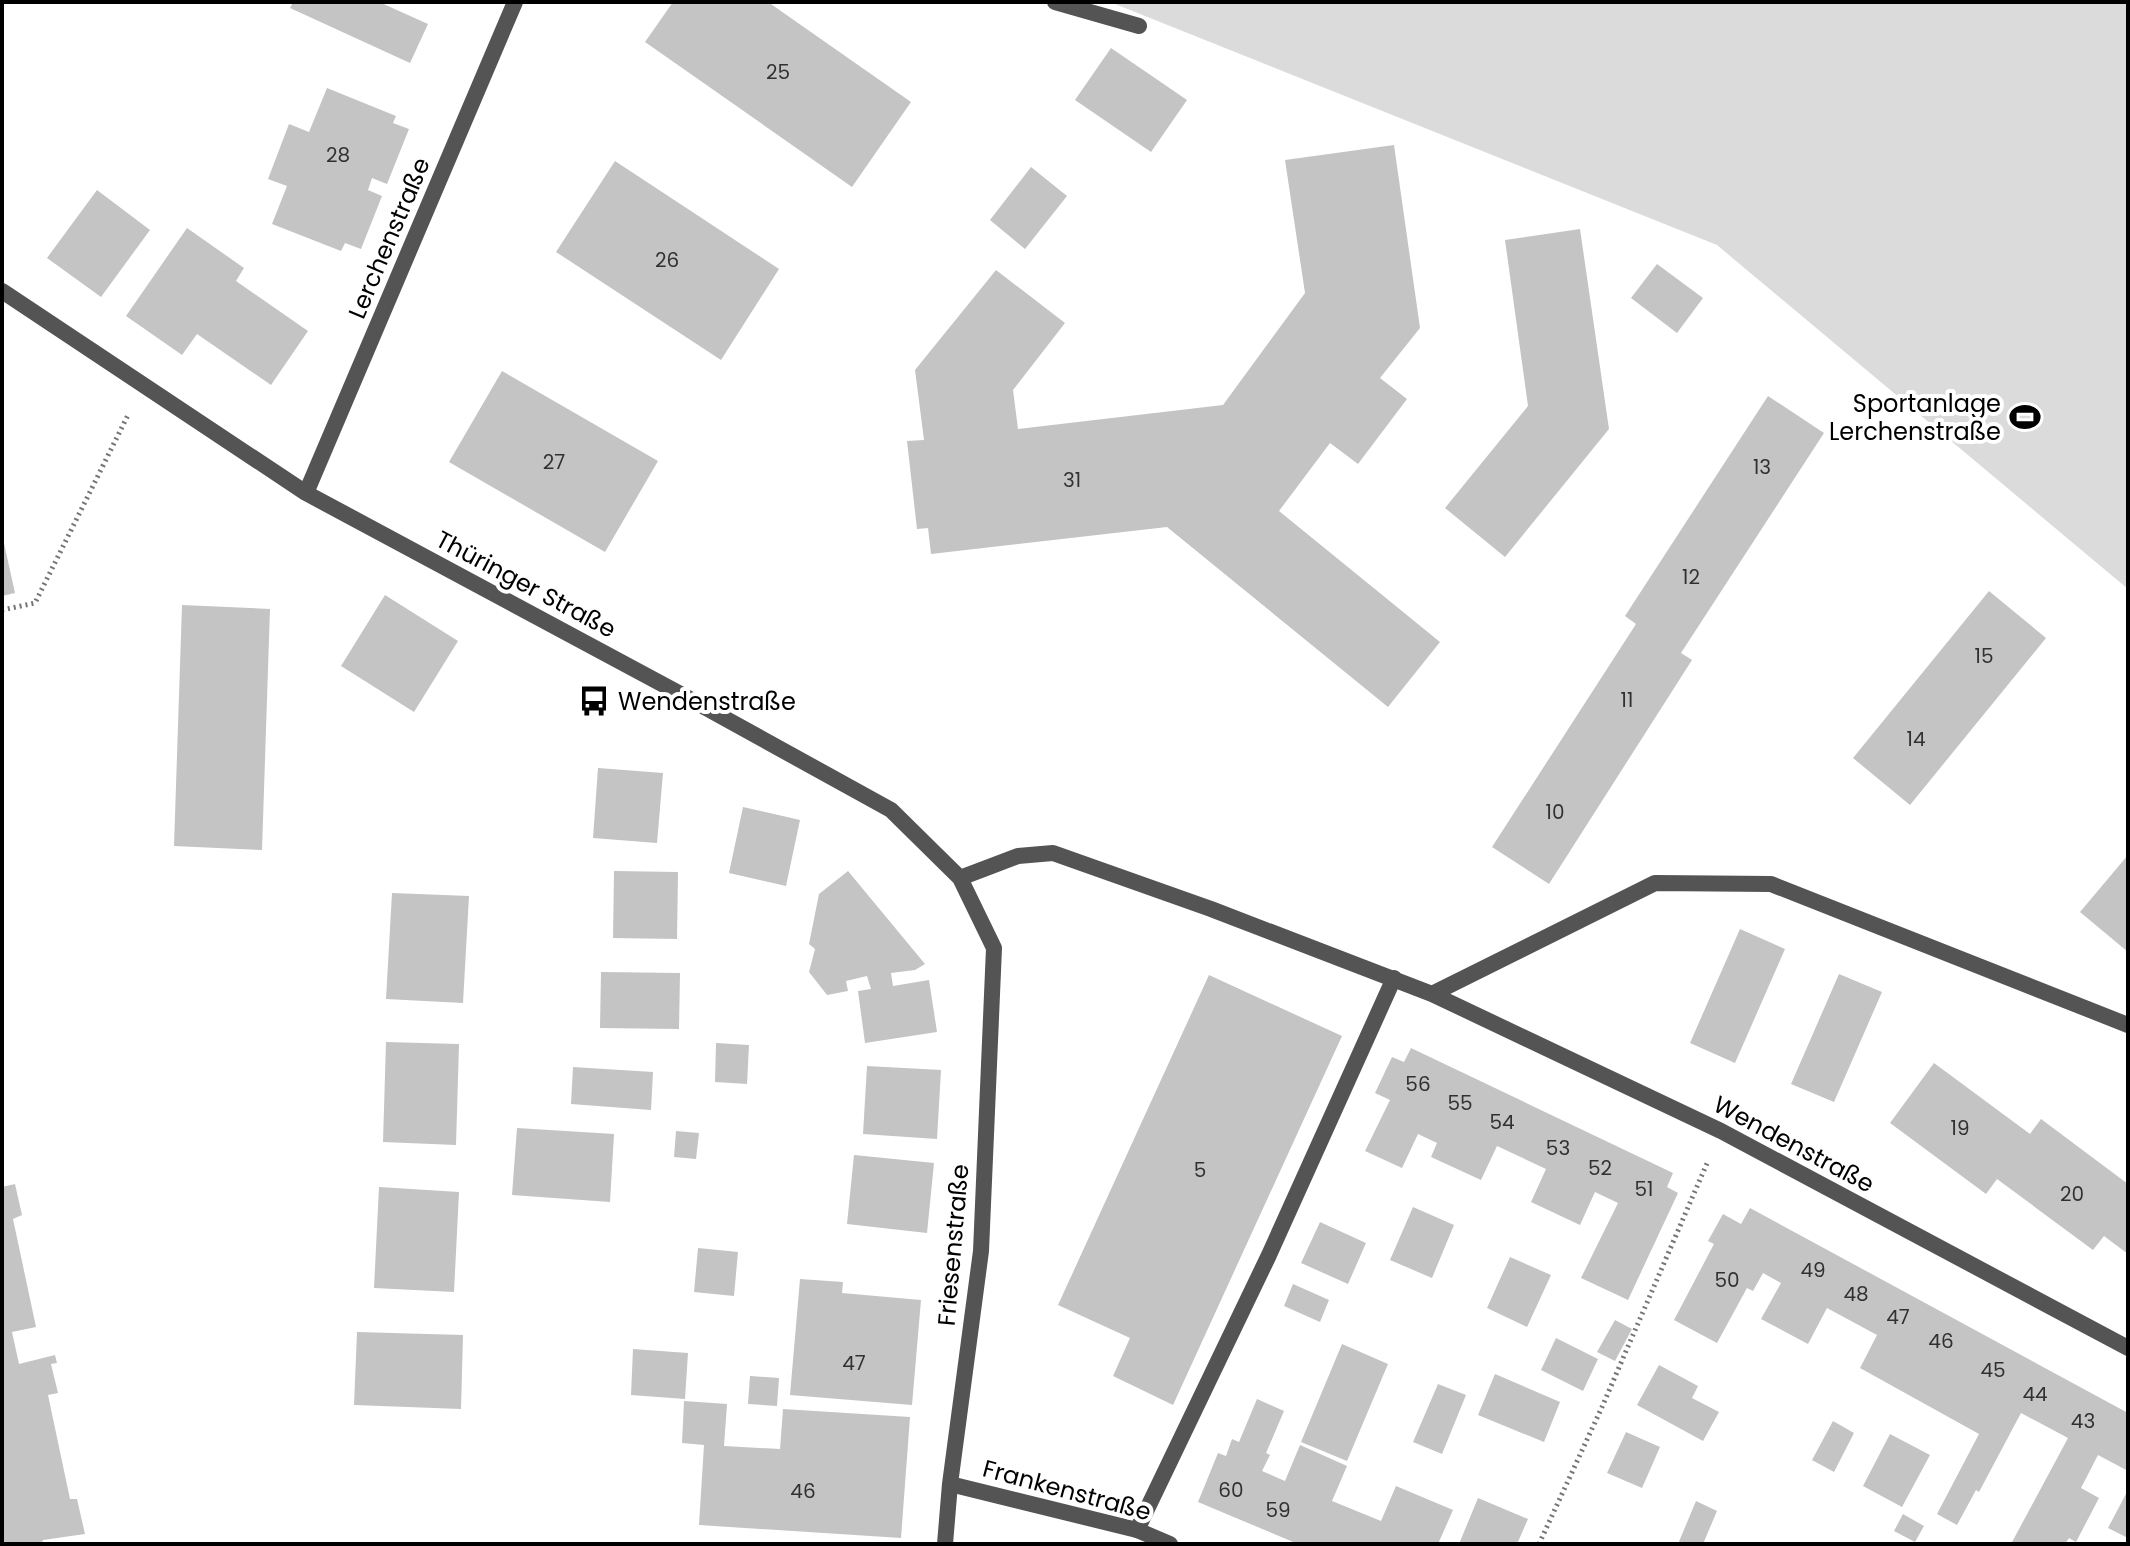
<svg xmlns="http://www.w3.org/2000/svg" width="2130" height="1546" viewBox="0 0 2130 1546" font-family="Poppins,sans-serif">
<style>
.green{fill:#dbdbdb}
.building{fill:#c4c4c4}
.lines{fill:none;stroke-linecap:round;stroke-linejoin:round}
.path{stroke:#767676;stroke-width:5;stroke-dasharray:2 4;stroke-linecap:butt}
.lane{stroke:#545454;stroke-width:16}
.street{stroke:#545454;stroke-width:16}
.labels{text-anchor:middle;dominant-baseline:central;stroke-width:8;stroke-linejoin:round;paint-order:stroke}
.number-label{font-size:20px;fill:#313131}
.street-label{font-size:24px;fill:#000;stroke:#fff}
.poi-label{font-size:24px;fill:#000;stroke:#fff;text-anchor:end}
</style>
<rect width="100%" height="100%" fill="#fff"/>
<path class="green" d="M1110,2H2128V589L1717,245Z"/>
<path class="building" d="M293,2H379L428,24L410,63L290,8Z
M673,2H768L911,102L852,187L645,42Z
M1111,48L1187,100L1151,152L1075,100Z
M327,88L396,116L393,123L409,129L387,184L372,178L368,190L382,196L361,249L345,243L341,251L272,224L287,186L268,179L289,124L309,132Z
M1394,145L1420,328L1380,378L1407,399L1358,464L1330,443L1279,511L1440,642L1388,707L1167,527L931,554L928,528L917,529L907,441L924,440L915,370L996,270L1065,323L1013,390L1018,429L1223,405L1305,293L1285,160Z
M615,161L779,269L721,360L556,252Z
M1031,167L1067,196L1025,249L990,220Z
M97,190L150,230L101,297L47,258Z
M187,228L244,268L236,281L308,331L271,385L197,334L182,355L126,316Z
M1580,229L1609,429L1505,557L1445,508L1528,406L1505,240Z
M1657,264L1703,298L1677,333L1631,298Z
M502,371L658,461L605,552L449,462Z
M1768,396L1824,433L1681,653L1692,660L1549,884L1492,847L1636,624L1625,616Z
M2,534L15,593L2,596Z
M1989,591L2046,638L1910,805L1853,758Z
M385,595L458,641L414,712L341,666Z
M182,605L270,609L262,850L174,846Z
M598,768L663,773L657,843L593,838Z
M743,807L800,820L786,886L729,873Z
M2128,855V952L2080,912Z
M614,871L678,872L677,939L613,938Z
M848,871L925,964L915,970L891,973L893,986L929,980L937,1032L865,1043L858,991L871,989L867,976L846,981L848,991L827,995L809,972L815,949L809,944L819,894Z
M392,893L469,896L463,1003L386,999Z
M1740,929L1785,949L1735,1063L1690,1043Z
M601,972L680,973L679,1029L600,1028Z
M1839,974L1882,992L1834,1102L1791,1084Z
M1209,975L1342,1036L1173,1405L1113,1376L1130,1338L1058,1305Z
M386,1042L459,1044L456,1145L383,1142Z
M716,1043L749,1045L747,1084L715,1082Z
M1411,1048L1673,1173L1667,1187L1678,1193L1628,1300L1581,1278L1618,1203L1595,1192L1580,1225L1531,1202L1546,1169L1497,1146L1481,1180L1431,1157L1437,1143L1418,1134L1402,1168L1365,1151L1390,1100L1375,1093L1392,1057L1404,1062Z
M1934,1063L2030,1134L2041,1119L2128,1184V1254L2104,1236L2093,1250L1997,1179L1986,1194L1890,1123Z
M867,1066L941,1070L937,1139L863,1134Z
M573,1067L653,1072L651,1110L571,1104Z
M517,1128L614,1134L610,1202L512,1195Z
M676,1131L699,1133L696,1159L674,1157Z
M854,1155L934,1163L927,1233L847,1224Z
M15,1184L22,1215L13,1219L36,1327L12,1332L19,1364L55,1355L57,1363L51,1364L58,1393L48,1395L70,1499H77L85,1534L43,1540L41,1544H2V1187Z
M379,1187L459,1192L454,1292L374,1288Z
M1413,1207L1454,1225L1432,1278L1390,1260Z
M1750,1208L2128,1413V1471L2098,1455L2081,1488L2099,1498L2076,1542L2069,1538L2065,1544H2011L2068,1438L2021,1413L1979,1492L1976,1490L1957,1525L1937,1514L1979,1434L1860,1368L1877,1335L1827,1308L1808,1344L1761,1319L1781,1283L1763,1273L1753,1291L1747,1288L1717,1343L1674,1320L1714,1244L1708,1241L1723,1214L1741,1224Z
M1320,1222L1366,1243L1348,1284L1301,1263Z
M698,1248L738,1252L734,1296L694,1292Z
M1510,1257L1551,1275L1527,1327L1487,1308Z
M800,1279L843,1282L842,1293L921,1300L912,1405L790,1395Z
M1293,1284L1329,1300L1320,1322L1284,1306Z
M1615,1320L1632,1329L1615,1361L1597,1352Z
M357,1332L463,1335L461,1409L354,1405Z
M1556,1338L1598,1359L1583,1391L1541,1370Z
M1342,1344L1388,1364L1347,1461L1301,1442Z
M633,1349L688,1353L685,1399L631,1395Z
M1659,1365L1698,1386L1692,1398L1719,1412L1703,1441L1637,1405Z
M1495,1374L1560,1402L1544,1442L1478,1415Z
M750,1376L779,1378L777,1406L748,1404Z
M1438,1384L1466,1395L1442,1454L1413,1442Z
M1257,1399L1284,1411L1266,1453L1270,1455L1262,1471L1285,1481L1300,1445L1347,1466L1332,1501L1381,1521L1396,1486L1453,1510L1438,1544H1298L1198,1502L1218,1453L1226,1456L1232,1439L1239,1442Z
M684,1401L727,1404L724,1446L780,1449L783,1409L910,1417L901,1538L699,1525L704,1445L682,1443Z
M1833,1421L1854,1433L1834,1472L1812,1460Z
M1626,1432L1660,1447L1642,1488L1607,1473Z
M1890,1434L1930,1455L1902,1507L1863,1486Z
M2128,1490V1538L2108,1528Z
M1478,1498L1528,1519L1517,1544H1459Z
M1696,1501L1717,1511L1703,1544H1678Z
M1903,1514L1924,1526L1915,1542L1894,1531Z"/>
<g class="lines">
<path class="path" d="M2,610L35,603L128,415
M1539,1544L1602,1407L1708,1161"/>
<path class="lane" d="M1137,1530L1269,1255L1394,978"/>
<path class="street" d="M1055,2L1139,26
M2,291L306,493L688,698L891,810L960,878L994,948L981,1251L950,1484L945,1544
M306,493L515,2
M960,878L1018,856L1053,853L1211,909L1432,994L1721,1131L2128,1348
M1432,994L1655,883L1771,884L2128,1025
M950,1484L1137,1530L1170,1544"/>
</g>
<defs>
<g id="stadium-bare" transform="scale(2.4)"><path d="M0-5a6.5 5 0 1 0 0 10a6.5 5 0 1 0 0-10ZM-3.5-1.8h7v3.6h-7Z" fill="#000" stroke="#fff" stroke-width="2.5" paint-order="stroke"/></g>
<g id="bus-bare" transform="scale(2.4)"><path d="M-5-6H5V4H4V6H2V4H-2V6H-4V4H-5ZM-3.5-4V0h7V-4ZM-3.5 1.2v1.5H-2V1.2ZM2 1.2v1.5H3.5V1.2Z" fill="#000" stroke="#fff" stroke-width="2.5" paint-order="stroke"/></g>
</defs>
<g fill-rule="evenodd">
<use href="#stadium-bare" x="2025" y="417"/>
<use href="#bus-bare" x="594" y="701"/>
</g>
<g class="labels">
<g class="number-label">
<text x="778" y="72">25</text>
<text x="338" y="155">28</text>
<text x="667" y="260">26</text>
<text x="554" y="462">27</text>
<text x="1762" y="467">13</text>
<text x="1072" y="480">31</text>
<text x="1691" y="577">12</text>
<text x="1984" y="656">15</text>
<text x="1627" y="700">11</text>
<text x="1916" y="739">14</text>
<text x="1555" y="812">10</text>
<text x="1418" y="1084">56</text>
<text x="1460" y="1103">55</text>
<text x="1502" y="1122">54</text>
<text x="1960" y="1128">19</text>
<text x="1558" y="1148">53</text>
<text x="1600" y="1168">52</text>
<text x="1200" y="1170">5</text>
<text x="1644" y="1189">51</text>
<text x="2072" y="1194">20</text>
<text x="1813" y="1270">49</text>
<text x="1727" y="1280">50</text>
<text x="1856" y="1294">48</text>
<text x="1898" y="1317">47</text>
<text x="1941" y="1341">46</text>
<text x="854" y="1363">47</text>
<text x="1993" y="1370">45</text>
<text x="2035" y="1394">44</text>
<text x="2083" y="1421">43</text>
<text x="1231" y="1490">60</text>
<text x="803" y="1491">46</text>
<text x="1278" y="1510">59</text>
</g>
<g class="street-label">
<text transform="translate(389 238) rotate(-67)">Lerchenstraße</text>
<text transform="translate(526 584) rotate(28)">Thüringer Straße</text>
<text transform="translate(1794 1144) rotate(28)">Wendenstraße</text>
<text transform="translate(953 1245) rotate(-85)">Friesenstraße</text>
<text transform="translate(1067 1490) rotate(15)">Frankenstraße</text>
</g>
<g class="poi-label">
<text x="2001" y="403">Sportanlage<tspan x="2001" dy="28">Lerchenstraße</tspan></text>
<text x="618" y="701" text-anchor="start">Wendenstraße</text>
</g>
</g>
<rect width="2130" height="1546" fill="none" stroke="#000000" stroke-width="8"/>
</svg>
